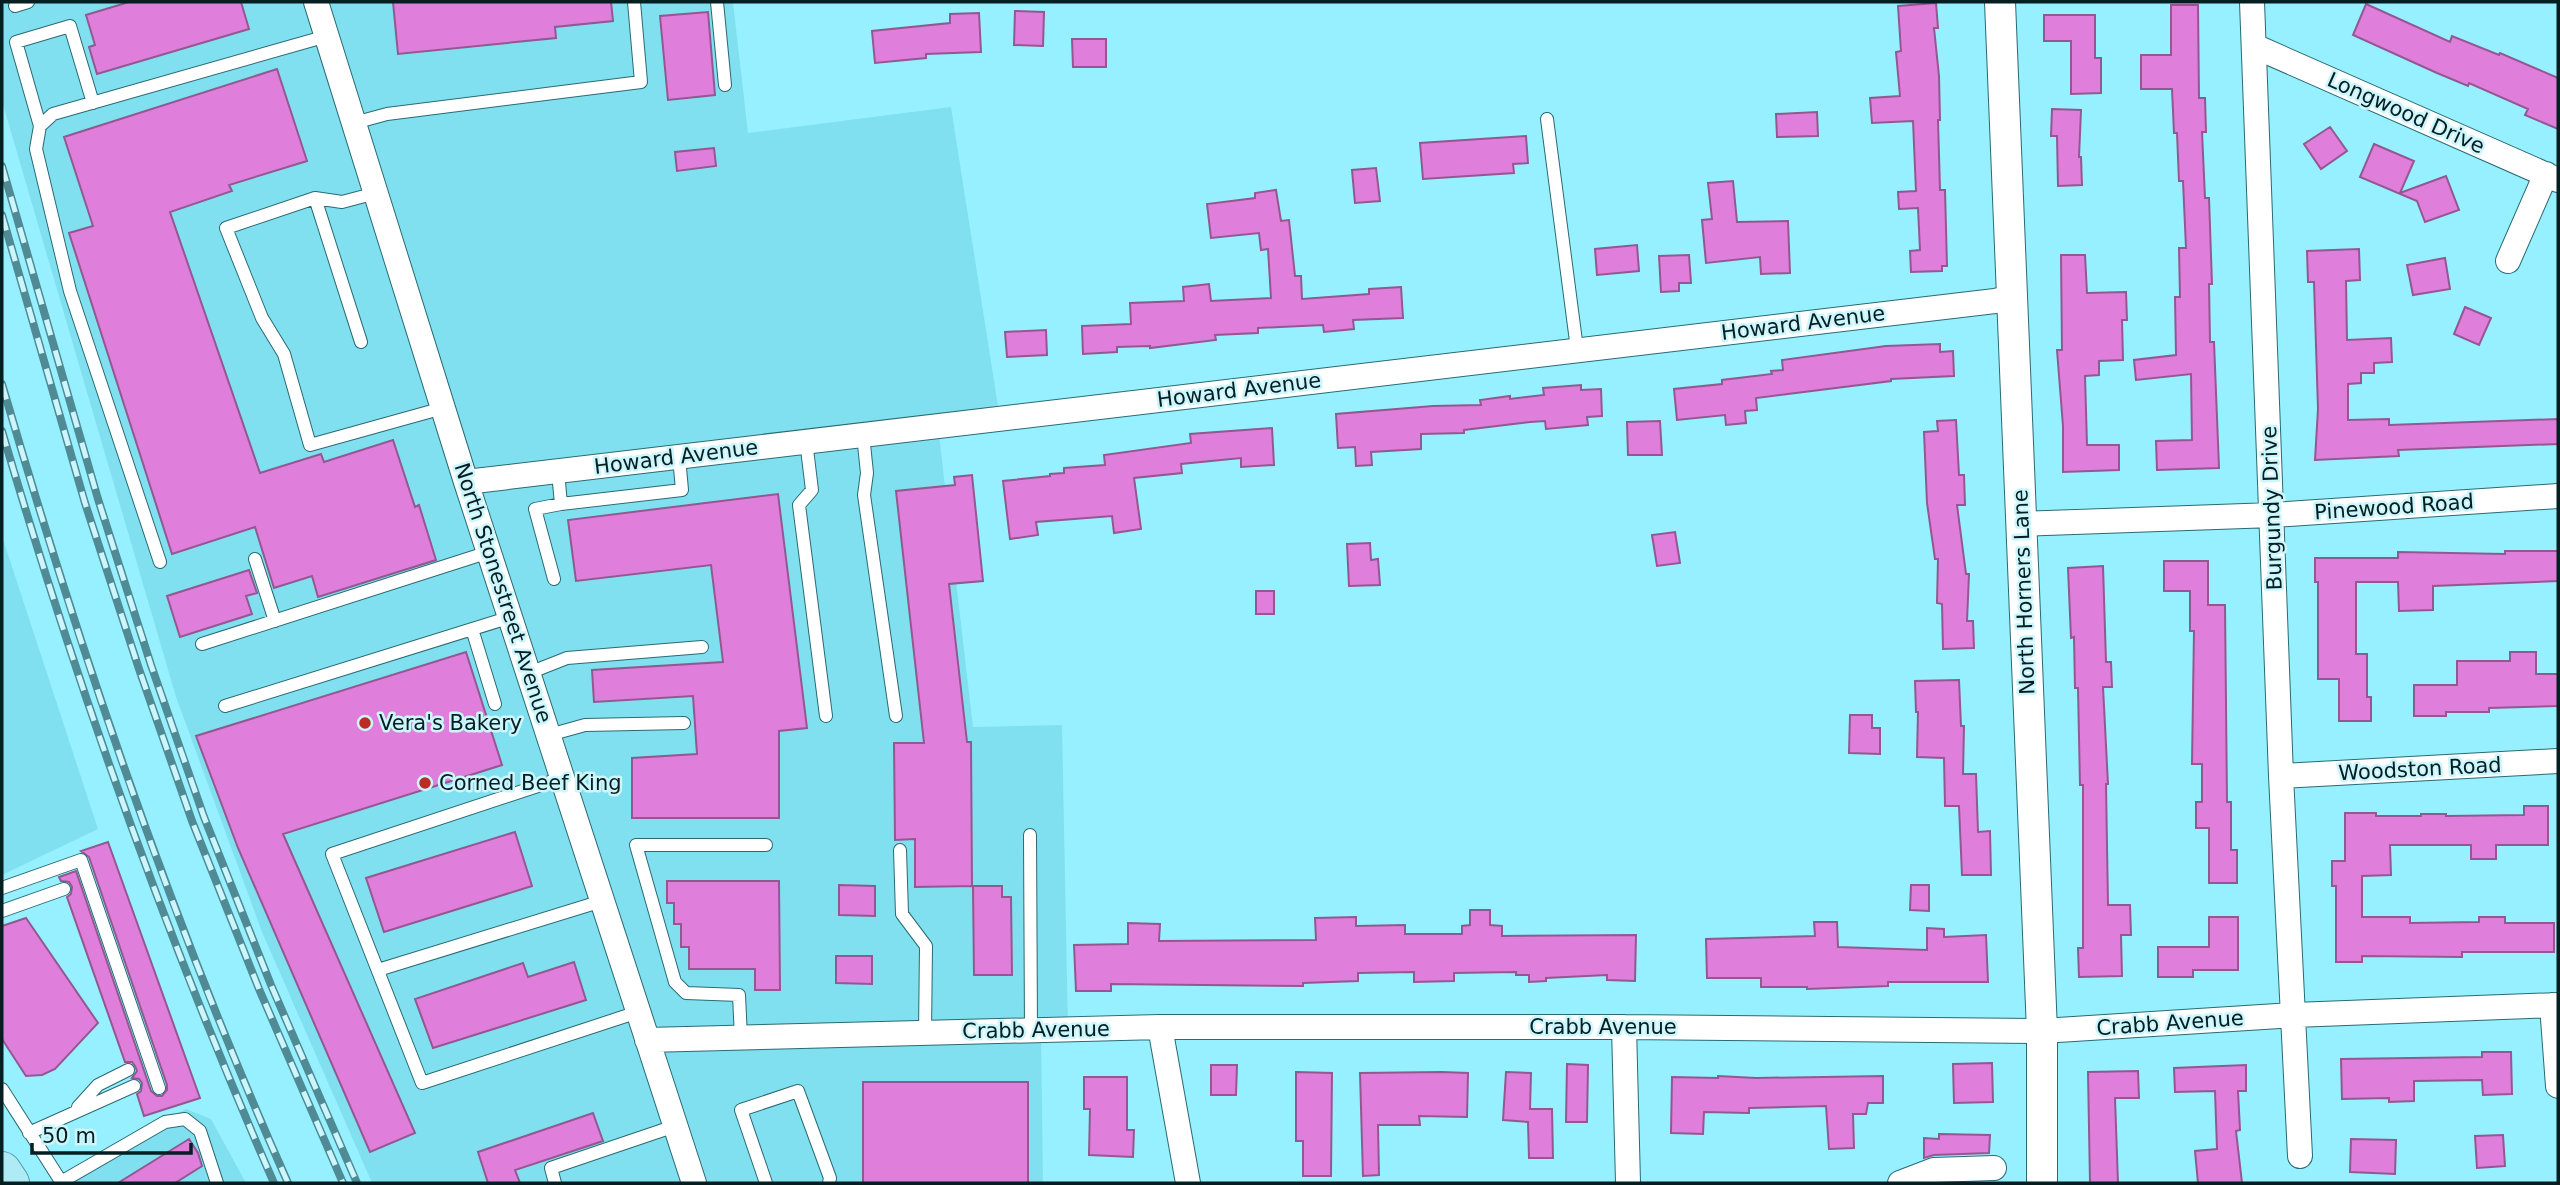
<svg xmlns="http://www.w3.org/2000/svg" width="2560" height="1185" viewBox="0 0 2560 1185" font-family="'DejaVu Sans',sans-serif">
<style>
.built{fill:#80e0ef}
.building{fill:#df7fdb;stroke:#935890;stroke-width:2}
.lines{fill:none;stroke-linecap:round;stroke-linejoin:round}
.service-casing{stroke:#2a6a73;stroke-width:14}
.minor-casing{stroke:#2a6a73;stroke-width:26}
.tertiary-casing{stroke:#2a6a73;stroke-width:32}
.primary-casing{stroke:#509aa5;stroke-width:40}
.service{stroke:#fff;stroke-width:12}
.minor{stroke:#fff;stroke-width:24}
.tertiary{stroke:#fff;stroke-width:30}
.primary{stroke:#afebf4;stroke-width:38}
.rail-casing{stroke:#508a94;stroke-width:8}
.rail{stroke:#ccf6fc;stroke-width:5;stroke-dasharray:16;stroke-linecap:butt}
.poi-dot{fill:#bb2c24;stroke:#ccf6fc;stroke-width:2.5}
.labels{text-anchor:middle;dominant-baseline:central;stroke-width:5;stroke-linejoin:round;paint-order:stroke}
.street-label{font-size:21px;fill:#041e22;stroke:#ccf6fc}
.poi-label{font-size:21px;fill:#041e22;stroke:#ccf6fc;text-anchor:start}
</style>
<rect width="100%" height="100%" fill="#97f0ff"/>
<path class="built" d="M2,2H733L748,133L951,107L1000,419L938,426L973,727L1062,725L1068,1029L1041,1030L1043,1183H372L262,932L176,697L2,101Z
M2,536L98,829L2,875Z
M186,1109L211,1119L246,1183H52L50,1181Z"/>
<path class="building" d="M129,2H241L249,29L97,74L89,47L95,45L86,15Z
M393,2H611L613,21L555,27L556,38L398,54Z
M1936,3L1938,28H1934L1939,76L1940,120H1938L1940,190H1945L1947,266H1942V271L1911,272L1910,251L1920,250L1918,208L1899,209L1898,192L1916,191L1913,121L1872,123L1870,98L1900,96L1896,52L1901,51L1898,6Z
M2366,4L2450,42L2452,36L2499,55L2500,53L2558,78V129L2525,115L2528,109L2469,83L2468,86L2437,73L2353,35Z
M2171,5H2198L2199,98H2205L2206,132H2202L2205,198H2209L2212,284H2209L2210,342H2214L2219,468L2157,470L2156,441L2192,440L2191,374L2136,380L2134,360L2176,355L2175,297H2180L2179,248H2186L2183,181H2179L2177,133H2174L2172,89H2141V55H2171Z
M1015,11L1044,12L1043,46L1014,45Z
M708,12L715,95L668,100L660,16Z
M979,13L981,52L926,54V58L875,63L872,31L950,23V14Z
M2044,15H2095V58H2101V93L2071,94V41H2044Z
M1072,39H1106V67H1073Z
M277,69L307,161L229,185L232,191L170,212L260,473L321,454L324,462L393,440L415,507L419,505L436,560L318,597L312,576L274,588L255,527L172,554L69,233L93,226L64,137Z
M2052,109L2081,110L2079,157H2081L2082,185L2058,186L2057,136H2051Z
M1817,112L1818,136L1777,137L1776,114Z
M2330,127L2347,151L2321,169L2304,144Z
M1526,136L1528,163L1513,164L1514,173L1423,179L1420,143Z
M2374,144L2414,161L2400,193L2446,176L2459,210L2425,222L2417,201L2360,177Z
M714,148L716,166L677,171L675,152Z
M1376,168L1380,201L1355,203L1352,170Z
M1733,181L1737,222L1788,221L1790,273L1761,274L1760,257L1706,263L1702,220L1712,219L1708,183Z
M1276,190L1281,221L1289,220L1295,276H1301L1302,299L1369,294V289L1401,287L1403,318L1353,320L1354,329L1324,332L1323,325L1258,328V333L1215,335L1216,340L1150,348V346L1117,347V352L1083,354L1082,326L1131,324L1130,303L1184,301L1183,287L1209,284L1211,301L1271,298L1268,249L1261,250L1259,233L1211,238L1207,204L1255,198V193Z
M1637,245L1639,271L1597,275L1595,249Z
M2359,249L2360,280L2346,281L2347,340L2391,338L2392,362L2374,363V373H2361V383L2348,384V420L2389,419V425L2558,419V444L2398,450L2399,456L2315,460L2318,409L2314,282H2308L2307,251Z
M1689,255L1691,283H1679V291L1661,292L1659,256Z
M2061,255H2085L2087,293L2126,292L2127,320H2122L2123,360L2099,361V375L2085,376L2087,445H2119V470L2063,472V426L2057,350H2062Z
M2445,258L2450,289L2413,295L2407,265Z
M2465,307L2491,318L2479,345L2454,334Z
M1046,330L1047,355L1007,357L1005,332Z
M1940,344V352L1953,351L1954,376L1891,379V381L1756,398L1757,410L1745,411L1746,423L1726,425L1725,415L1677,420L1674,389L1722,384V380L1772,374L1771,371L1783,370L1782,360L1886,346Z
M1581,385V390L1601,389L1602,416L1587,417L1588,425L1546,429L1545,421L1530,422L1464,430V433L1421,434V449L1371,452L1372,465L1356,466L1355,447L1338,448L1336,414L1433,406L1481,405L1480,400L1510,396V399L1544,395L1543,388Z
M1956,420L1959,475H1964L1965,505H1957L1966,574H1969L1967,621H1973L1974,648L1943,649L1942,604L1937,603L1938,559H1935L1927,503L1924,432L1938,431L1937,421Z
M1660,421L1662,455H1628L1627,422Z
M1272,428L1274,465L1241,467V458L1181,464L1182,473L1134,478L1141,529L1114,533L1112,516L1036,522L1038,535L1010,539L1003,481L1050,476V474L1064,473V468L1105,465L1104,455L1191,443L1190,434Z
M972,475L983,581L949,584L967,742H971L972,886L915,887V839L895,840L894,743H924L896,491L955,485L954,477Z
M778,494L807,728L779,731V818H632V758L697,754L693,696L594,702L592,670L723,662L711,565L576,581L568,520Z
M1675,532L1680,563L1657,566L1652,535Z
M1370,543L1371,560L1378,559L1380,585L1349,586L1347,544Z
M2505,551H2558V581L2433,586V610L2399,611L2398,582H2356V654H2367V697H2371V721H2339V679H2318V582H2315V558H2398V552L2505,554Z
M2164,561H2208V605H2225L2227,802H2231V850H2237V883H2209V828H2196V802H2202V764H2192L2194,631H2190V591H2164Z
M2103,566L2106,662H2111L2112,687H2103L2108,784H2106L2108,905H2130L2131,935H2121L2122,976L2079,977L2078,948H2083V785H2080L2078,688H2075L2074,637L2071,638L2068,568Z
M249,570L257,593L246,596L252,614L180,637L167,596Z
M1256,591H1274V614H1256Z
M466,652L502,765L283,834L415,1133L370,1152L238,848L196,736Z
M2510,652H2536V674H2558V706L2489,708V712H2446V716H2414V685H2457V661H2510Z
M1959,680L1961,726H1964L1963,774H1976L1978,832L1990,831L1991,875H1962L1959,806H1945L1944,758L1917,757L1918,712H1916L1915,681Z
M1850,715H1872V728H1880V754L1849,753Z
M2524,806H2548V845H2496V859H2471V845H2390L2391,875L2362,876V917H2410V923L2479,922V917H2505V923H2554V952H2462V957L2362,956V962H2336V886H2332V861H2345V813H2376V816H2421V814H2446V816L2524,815Z
M515,832L532,886L384,932L366,878Z
M108,842L200,1098L144,1116L137,1094L141,1091L142,1083L139,1079L132,1078L137,1071L135,1066L132,1062H125L67,897L71,894L72,887L69,882L61,881L59,877L76,871L151,1091L157,1096H162L167,1090V1085L89,857L81,851Z
M667,881H779L780,990H755V969H689V947H681V924H674V903H667Z
M839,885L875,886V916L839,915Z
M1911,885H1929V911L1910,910Z
M973,886H1002V897H1011L1012,975H974Z
M1470,910H1490V925L1502,926V936L1636,935L1635,981L1607,980V975L1546,978V981L1529,982V975H1516V972L1454,973V981L1414,982V972L1358,973V981L1303,983V986L1111,984V991H1076L1074,945L1128,944V923L1160,924L1159,941L1316,940L1315,918L1356,917V926L1405,925V934H1462V926L1470,925Z
M2209,917H2238V970H2193V977H2158V947H2209Z
M26,918L98,1023L55,1069L42,1075L26,1076L2,1039V926Z
M1814,922H1837L1838,947L1927,950V928L1944,929V937L1986,935L1988,982H1888V986L1807,989V987H1761V978H1707L1706,939L1815,936Z
M836,956H872V984L836,983Z
M574,962L586,1000L433,1048L415,999L523,963L528,977Z
M2482,1052H2511L2512,1094L2483,1095L2482,1080L2414,1081V1101L2389,1102V1098L2342,1099L2341,1059L2482,1057Z
M1992,1063L1993,1102L1954,1103L1953,1064Z
M1567,1064L1588,1065L1587,1122H1566Z
M1211,1065H1237L1236,1095H1211Z
M2246,1065V1091H2238L2240,1130L2236,1131L2242,1183H2198L2195,1151L2217,1149L2215,1091L2175,1092L2174,1068Z
M2138,1071L2139,1098H2115L2118,1183H2090L2088,1072Z
M1296,1072L1332,1073L1331,1176H1303V1141H1296Z
M1442,1072L1468,1073L1467,1117L1419,1116L1420,1125H1378L1379,1175L1363,1176L1360,1073Z
M1506,1072L1531,1073L1530,1109H1552L1553,1158H1529L1528,1122L1503,1120Z
M1718,1076L1756,1078L1883,1076V1103H1868L1866,1114H1853L1854,1148L1829,1149L1826,1106L1749,1108V1113L1704,1112L1703,1134L1671,1133L1672,1077L1718,1078Z
M1084,1077H1127V1130H1134L1133,1157L1089,1155L1090,1109H1084Z
M863,1082H1028V1183H863Z
M593,1113L603,1141L515,1170L520,1183H488L478,1152Z
M1939,1134L1990,1135L1989,1153L1934,1155L1924,1158V1138L1939,1139Z
M2503,1135L2505,1166L2477,1168L2475,1136Z
M189,1139L198,1153L202,1166L175,1183H118Z
M2351,1139L2396,1140L2395,1174L2350,1172Z"/>
<g class="lines">
<g class="service-casing">
<path id="service" d="M717,2L725,85
M15,6L28,2
M1547,119L1577,349
M354,123L387,114L641,82L634,2
M40,126L16,42L70,26L93,103
M376,193L342,202L315,198L226,228L262,318L284,354L310,445L443,408
M315,198L361,342
M863,435L867,473L864,495L896,716
M806,441L812,490L799,505L826,716
M558,472L561,504L682,490L679,457
M255,559L275,621
M160,562L70,291L36,149L40,126L53,114L327,36
M554,579L535,509L561,504
M472,629L495,704
M202,644L489,552
M529,673L567,658L702,647
M225,706L511,617
M549,735L585,725L684,723
M562,778L332,854L422,1083L638,1012
M1030,835L1031,1030
M900,850L902,914L926,946L925,1033
M2,888L81,860L159,1088
M2,911L64,889
M378,970L602,901
M741,1038L739,995L686,993L675,982L636,845H766
M2,1089L62,1183
M78,1107L98,1085L128,1070
M29,1133L134,1086
M61,1182L165,1122L185,1119L200,1131L217,1183
M555,1183L551,1168L675,1126
M766,1183L741,1110L798,1091L830,1178L829,1183"/>
</g>
<g class="minor-casing">
<path id="minor" d="M316,2L466,482L694,1183
M2252,2L2281,776L2300,1156
M2254,46L2558,180
M2508,261L2546,174
M466,482L1995,301L2012,297
M2021,524L2273,515L2558,496
M2281,776L2558,761
M2552,1005L2558,1086
M1160,1027L1188,1183
M1624,1027L1628,1183
M647,1040L1160,1027H1624L2042,1031L2294,1015L2558,1005
M1900,1183L1934,1170L1994,1168"/>
</g>
<g class="tertiary-casing">
<path id="tertiary" d="M2000,2L2042,1031V1183"/>
</g>
<g class="primary-casing">
<path id="primary" d="M2,1171L10,1183"/>
</g>
<use href="#service" class="service"/>
<use href="#minor" class="minor"/>
<use href="#tertiary" class="tertiary"/>
<use href="#primary" class="primary"/>
<g class="rail-casing">
<path id="rail" d="M2,166L98,499L151,665L204,817L271,985L357,1183
M2,215L85,503L139,669L192,821L259,989L343,1183
M2,384C81,656 173,925 288,1183
M2,431C77,687 167,939 274,1183"/>
</g>
<use href="#rail" class="rail"/>
</g>
<g class="poi-dot">
<circle cx="365" cy="723" r="7"/>
<circle cx="425" cy="783" r="7"/>
</g>
<g class="labels">
<g class="street-label">
<text transform="translate(2406 113) rotate(24)">Longwood Drive</text>
<text transform="translate(1803 323) rotate(-7)">Howard Avenue</text>
<text transform="translate(1239 390) rotate(-7)">Howard Avenue</text>
<text transform="translate(676 457) rotate(-7)">Howard Avenue</text>
<text transform="translate(2394 507) rotate(-4)">Pinewood Road</text>
<text transform="translate(2272 508) rotate(-92)">Burgundy Drive</text>
<text transform="translate(2024 592) rotate(-92)">North Horners Lane</text>
<text transform="translate(503 593) rotate(72)">North Stonestreet Avenue</text>
<text transform="translate(2420 769) rotate(-3)">Woodston Road</text>
<text transform="translate(2170 1023) rotate(-4)">Crabb Avenue</text>
<text x="1603" y="1027">Crabb Avenue</text>
<text transform="translate(1036 1030) rotate(-1)">Crabb Avenue</text>
</g>
<g class="poi-label">
<text x="379" y="723">Vera's Bakery</text>
<text x="439" y="783">Corned Beef King</text>
</g>
</g>
<rect width="2560" height="1185" fill="none" stroke="#041e22" stroke-width="7"/>
<path d="M32 1143v10h159v-10" fill="none" stroke="#041e22" stroke-width="3.5"/>
<text x="42" y="1143" font-size="21" fill="#041e22" stroke="#ccf6fc" stroke-width="5" paint-order="stroke">50 m</text>
</svg>
